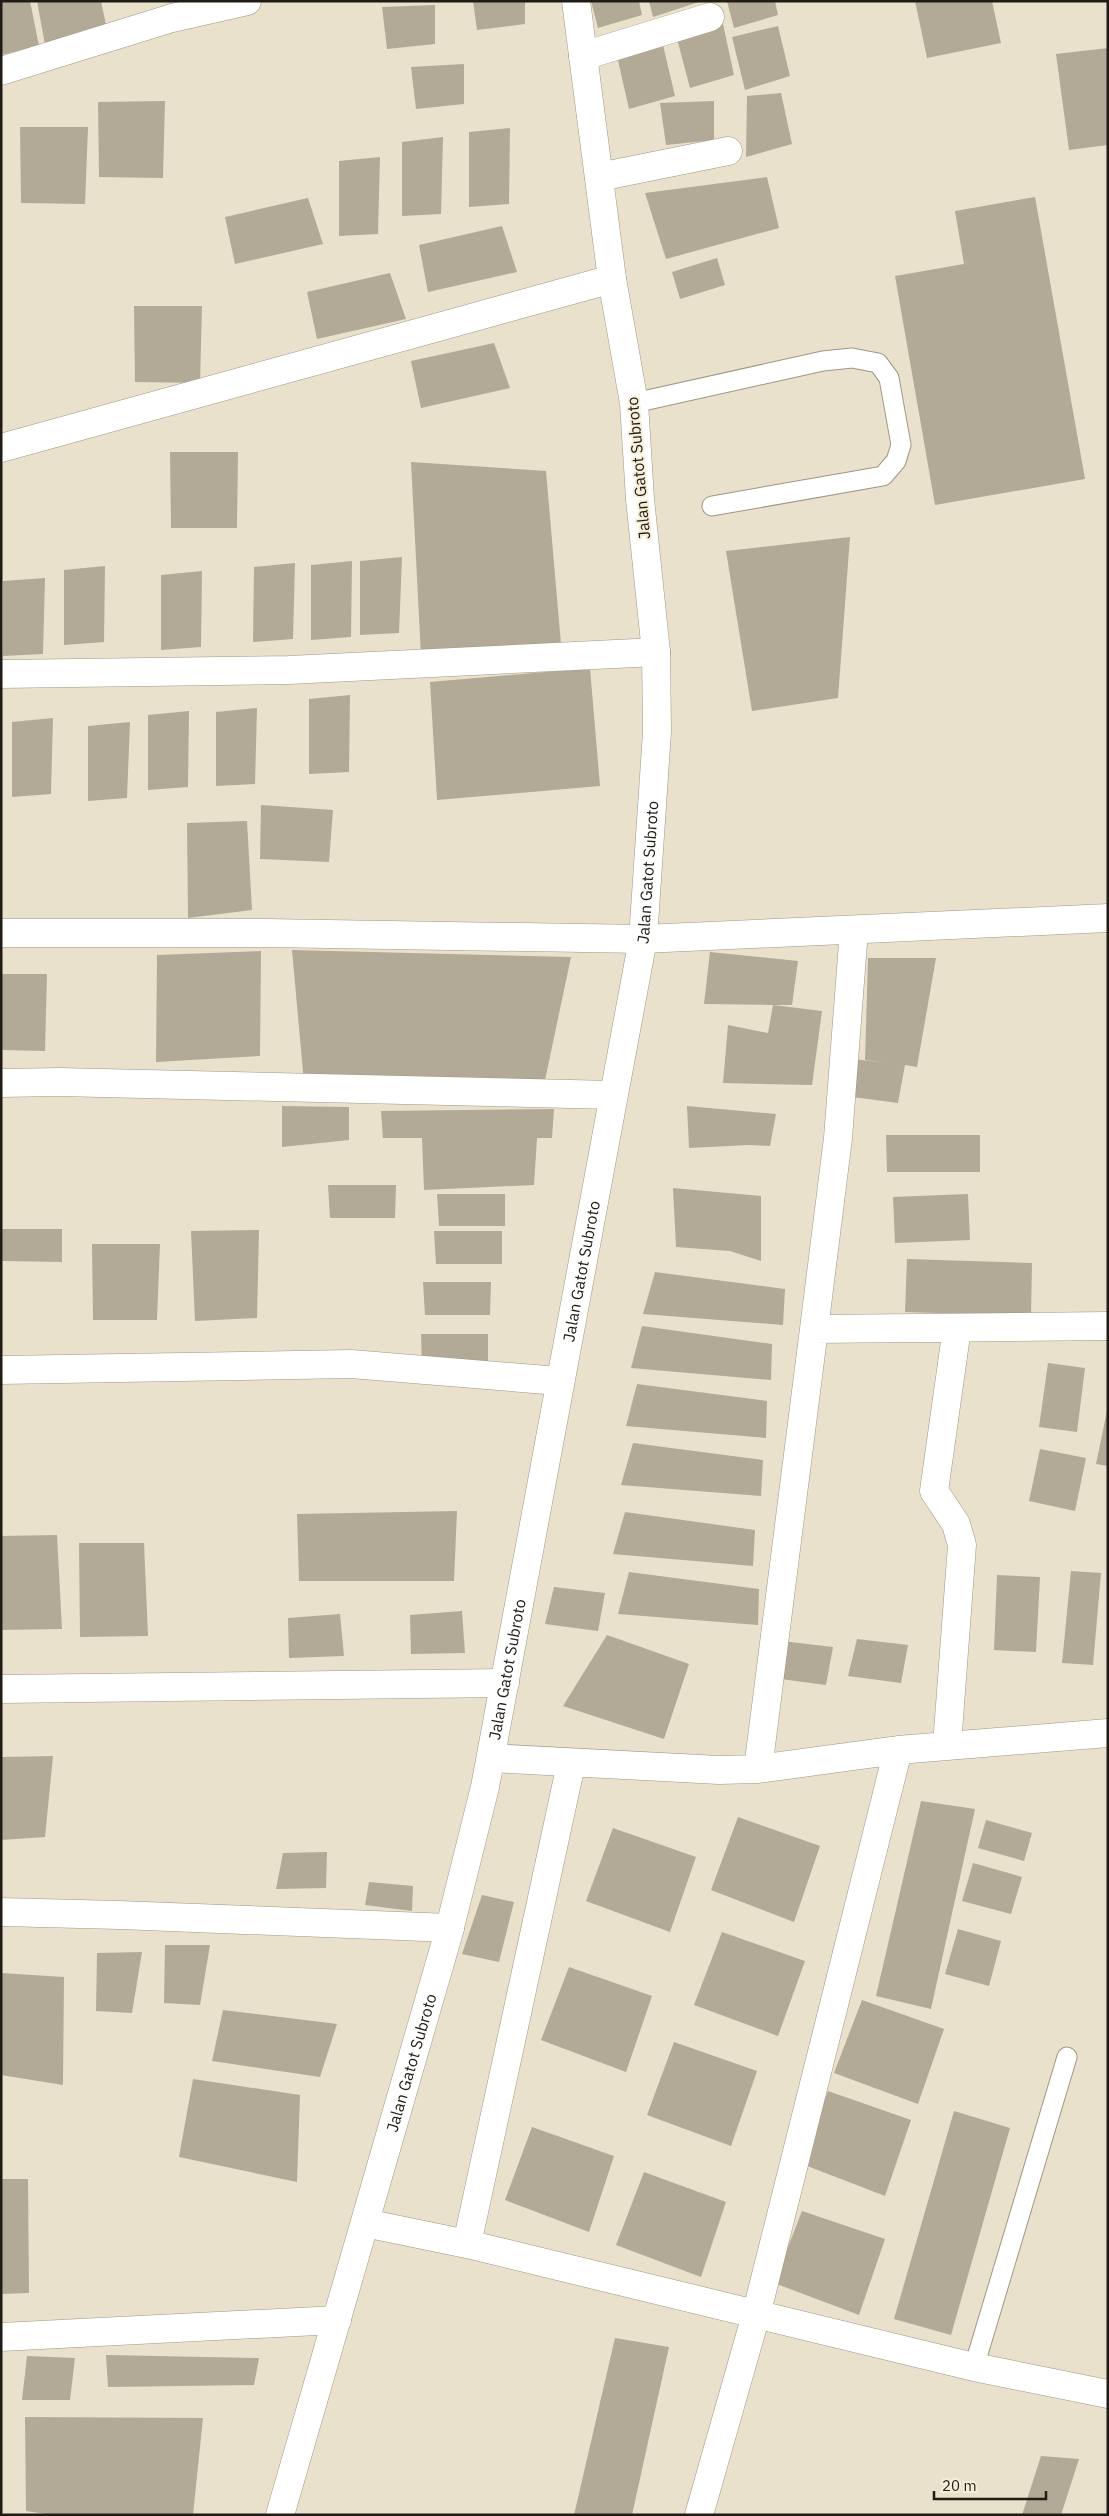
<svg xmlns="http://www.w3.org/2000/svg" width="1109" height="2516" viewBox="0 0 1109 2516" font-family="'IBM Plex Sans',sans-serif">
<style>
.building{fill:#b2aa96}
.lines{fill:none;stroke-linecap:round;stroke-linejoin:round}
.lane-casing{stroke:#9f9782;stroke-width:21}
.street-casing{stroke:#9f9782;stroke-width:29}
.secondary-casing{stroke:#9f9782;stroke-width:29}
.lane{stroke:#fff;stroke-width:19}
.street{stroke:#fff;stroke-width:28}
.secondary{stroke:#fff;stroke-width:28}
.labels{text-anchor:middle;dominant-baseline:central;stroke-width:4;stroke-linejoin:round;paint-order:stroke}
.street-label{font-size:16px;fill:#201c15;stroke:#f6eed8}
</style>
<rect width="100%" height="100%" fill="#e9e1cb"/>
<path class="building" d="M1,1H30L39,46L1,55Z
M37,1H101L107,30L45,45Z
M473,1H525V24L477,30Z
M591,1H639L642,15L598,28Z
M649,1H699V2L653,17Z
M727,1H775L778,15L734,28Z
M915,1H992L1001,43L927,58Z
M435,5V44L387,49L382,7Z
M723,24L734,75L690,88L676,35Z
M778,26L790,76L745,90L732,37Z
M663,45L675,96L629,109L617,56Z
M1108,48V145L1069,150L1056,54Z
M464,64V104L416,109L411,67Z
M781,93L792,144L746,157L747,96Z
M165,101L163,178L99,177L98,102Z
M714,101V140L666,145L660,103Z
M20,127H88L85,204L21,203Z
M510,128L509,204L469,207V132Z
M443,137L441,214L402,216V142Z
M380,157L378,234L339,236V161Z
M767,177L779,228L666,259L645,193Z
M1035,197L1085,479L935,505L895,276L964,264L955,211Z
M308,198L323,244L235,264L225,217Z
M502,226L517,272L428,292L419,245Z
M717,258L725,285L680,299L672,272Z
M390,273L406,319L317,339L307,292Z
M134,306H202L200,383L135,382Z
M494,343L510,388L421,408L411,361Z
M170,452H238L237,528H171Z
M411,462L546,471L561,644L421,656Z
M850,537L838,698L752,711L726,551Z
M402,557L399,633L360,635V561Z
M352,561L351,637L311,640V565Z
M295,563L293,639L253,642L254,567Z
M105,566L104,642L64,645V570Z
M202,571L201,647L161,650V575Z
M45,578L43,654L3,656V581Z
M590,668L600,786L437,800L430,682Z
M350,695L349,772L309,774V699Z
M257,708L255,784L216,786V712Z
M189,711L188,787L148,790V715Z
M53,718L51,794L12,797V722Z
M130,722L127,798L88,801V726Z
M261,805L333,810L329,862L260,859Z
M247,821L252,910L188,918L187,823Z
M292,950L571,957L544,1085L304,1083Z
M261,951L260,1056L156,1062L157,955Z
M710,952L798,961L792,1005H773L822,1011L812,1085L723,1083L728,1025L768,1033L773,1005L704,1004Z
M868,958H936L917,1067L905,1065L898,1103L845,1096L853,1059L886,1063L865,1060Z
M1,974H47L45,1051L1,1050Z
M282,1106L349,1107V1140L282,1147Z
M687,1106L776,1114L770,1146L749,1145L689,1148Z
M554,1109L552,1138H537L534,1185L424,1190L422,1138H383L381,1111Z
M886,1135H980V1172H887Z
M328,1185H396L395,1218H330Z
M673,1188L761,1196V1261L730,1251L676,1247Z
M437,1194H505V1226H439Z
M968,1194L970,1240L895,1243L893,1197Z
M1,1229H62V1262L1,1261Z
M259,1230L257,1318L195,1321L191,1231Z
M434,1231H502V1264H436Z
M92,1244H160L157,1320H93Z
M907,1259L1032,1263L1031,1316L905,1312Z
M655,1272L785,1289L783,1325L643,1314Z
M423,1282H491L490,1315H425Z
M642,1326L772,1344L771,1380L631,1368Z
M421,1334H488V1367H422Z
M1048,1363L1085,1368L1077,1432L1039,1427Z
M637,1384L767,1401L766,1438L626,1426Z
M1107,1411H1108V1466L1096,1464Z
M633,1443L763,1460L761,1496L621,1485Z
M1040,1449L1086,1458L1075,1511L1029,1501Z
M457,1511L454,1581H299L297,1514Z
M625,1512L755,1530L753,1566L613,1554Z
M57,1535L62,1629L1,1630V1536Z
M79,1543H144L148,1636L80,1637Z
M1071,1571L1101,1573L1093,1665L1062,1663Z
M629,1572L759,1589L758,1625L618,1614Z
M997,1575L1040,1577L1036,1652L994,1650Z
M554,1587L605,1593L598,1631L545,1624Z
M462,1611L465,1653L411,1654L410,1615Z
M340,1614L344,1656L289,1658L288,1618Z
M607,1635L689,1664L664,1739L563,1706Z
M857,1639L908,1645L901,1683L848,1676Z
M782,1641L833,1647L826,1685L773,1678Z
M53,1756L45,1837L1,1840V1757Z
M921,1801L975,1809L931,2009L876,1996Z
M738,1817L820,1846L794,1922L711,1890Z
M986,1820L1032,1833L1024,1861L978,1848Z
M613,1828L696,1857L670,1932L586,1901Z
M327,1852L326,1888L276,1889L283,1853Z
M973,1863L1022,1877L1011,1914L962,1901Z
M369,1882L413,1886L412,1911L365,1905Z
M482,1895L514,1902L499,1962L462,1954Z
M958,1929L1001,1941L989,1986L945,1974Z
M722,1932L805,1961L778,2036L694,2005Z
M165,1945H210L200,2005L164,2003Z
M142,1952L132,2013L96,2011L97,1953Z
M569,1967L652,1996L626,2072L541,2040Z
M1,1973L64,1977L63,2085L1,2075Z
M862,2000L944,2029L918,2104L834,2073Z
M223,2010L337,2024L320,2077L212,2061Z
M674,2042L757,2071L731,2146L647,2115Z
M193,2079L300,2095L297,2182L179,2157Z
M828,2091L911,2120L885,2196L802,2164Z
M954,2111L1010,2128L951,2335L894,2319Z
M532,2127L614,2156L589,2232L505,2200Z
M644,2172L726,2202L701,2277L616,2245Z
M1,2179H28L29,2293L1,2294Z
M802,2211L885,2239L859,2315L774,2283Z
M615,2338L669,2347L632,2515H574Z
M106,2355L259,2358L254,2385L108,2387Z
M27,2356L75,2358L70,2400H22Z
M25,2417L203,2418L193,2515H53L26,2511Z
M1041,2456L1079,2459L1061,2515H1022Z"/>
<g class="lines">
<g class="lane-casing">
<path id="lane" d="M634,403L823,361L852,358L878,363L889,378L901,445L896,461L883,476L712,506
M974,2367L1067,2057"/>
</g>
<g class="street-casing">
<path id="street" d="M583,56L710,17
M1,71L172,18L247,1
M599,177L728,151
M1,448L612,279
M1,674L289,670L656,652
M854,930L838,1138L814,1329L1108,1326
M1,933H267L643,939L1108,918
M1,1083L59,1082L613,1095
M1,1370L351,1364L559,1381
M1,1689L505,1683
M947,1745L962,1545L956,1524L934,1491L957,1328
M491,1758L719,1770L758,1769L898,1750L1108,1733
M758,1769L814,1329
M1,1912L119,1915L450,1928
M365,2223L467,2244L974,2367L1108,2394
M467,2244L571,1764
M1,2337L337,2320
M699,2515L756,2315L898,1750"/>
</g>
<g class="secondary-casing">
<g id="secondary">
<path id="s1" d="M280,2515L448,1935L485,1787L643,939L657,732L656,652L640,499L634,403L612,279L576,1"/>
</g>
</g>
<use href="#lane" class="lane"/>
<use href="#street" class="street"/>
<use href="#secondary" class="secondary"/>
</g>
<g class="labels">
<g class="street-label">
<text transform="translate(638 468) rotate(-95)">Jalan Gatot Subroto</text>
<text stroke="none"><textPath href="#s1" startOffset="1686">Jalan Gatot Subroto</textPath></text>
<text stroke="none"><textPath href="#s1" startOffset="1281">Jalan Gatot Subroto</textPath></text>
<text stroke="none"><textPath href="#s1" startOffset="876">Jalan Gatot Subroto</textPath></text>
<text stroke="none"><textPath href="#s1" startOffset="471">Jalan Gatot Subroto</textPath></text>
</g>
</g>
<rect width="1109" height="2516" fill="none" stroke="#201c15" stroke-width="5"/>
<path d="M934 2491v8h112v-8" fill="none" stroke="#201c15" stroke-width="2.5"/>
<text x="942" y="2491" font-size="15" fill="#201c15" stroke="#f6eed8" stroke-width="4" paint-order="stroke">20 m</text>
</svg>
